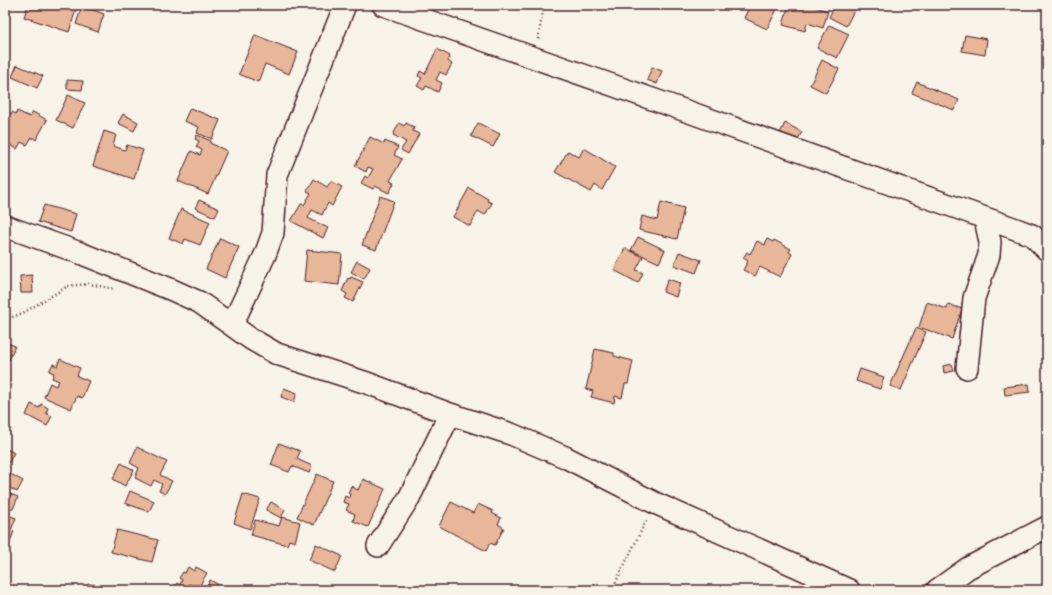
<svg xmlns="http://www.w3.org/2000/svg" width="1052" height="595" viewBox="0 0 1052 595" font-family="Mynerve,sans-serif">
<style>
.building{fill:#e8b699;stroke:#4a1f2b}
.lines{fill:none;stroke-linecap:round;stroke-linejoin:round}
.street-casing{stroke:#4a1f2b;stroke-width:24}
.path{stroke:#4a1f2b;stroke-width:2.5;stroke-dasharray:1 3;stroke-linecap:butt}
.street{stroke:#f7f3e8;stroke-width:21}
</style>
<rect width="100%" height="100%" fill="#f7f3e8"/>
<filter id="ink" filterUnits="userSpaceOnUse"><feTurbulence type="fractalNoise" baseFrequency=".025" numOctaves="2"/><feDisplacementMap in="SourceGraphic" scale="8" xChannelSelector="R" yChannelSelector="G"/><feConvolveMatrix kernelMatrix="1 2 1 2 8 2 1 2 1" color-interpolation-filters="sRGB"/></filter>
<g filter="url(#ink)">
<path class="building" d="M28,5H74L77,6L69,32L24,17Z
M665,5H675L673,10Z
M676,5H688L685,10Z
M750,5H779L767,29L744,18Z
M789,5H815V7L828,11L823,28L807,23L805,31L783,25Z
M835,5H851L856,7L846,26L829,17Z
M82,6L104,14L98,32L76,24Z
M829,25L849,34L837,58L817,48Z
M255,35L298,52L289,74L265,64L258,82L239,74Z
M965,35L987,39L985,55L962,51Z
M437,49L450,56L448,61L452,64L446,75L440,72L436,80L442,83L438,92L426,86L424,90L417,86L422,78L418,76L420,71L425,74Z
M822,60L839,69L826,93L810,85Z
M17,65L43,76L37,88L12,77Z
M652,67L662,71L657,84L647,80Z
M5,76L9,78L5,86Z
M67,80L83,81L82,90L67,89Z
M917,82L959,100L954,110L912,93Z
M68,95L85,103L73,128L56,120Z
M190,108L220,120L212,139L197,133L199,127L184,121Z
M5,111L11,114L12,112L16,114L17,111L30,117L33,112L47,120L36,140L32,137L27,145L21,142L17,149L5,142V136L6,134L5,133Z
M123,114L138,122L134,131L118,123Z
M399,123L404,126L406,123L414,127L413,131L419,134L408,154L401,150L406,142L393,135Z
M478,123L500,134L493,147L471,136Z
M785,123L802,132L794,146L778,137Z
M104,131L116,135L113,146L125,150L127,145L143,150L134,179L93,166Z
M197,135L211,141L210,143L227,151L208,194L178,181L191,151L200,155L202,150L196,147L199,141L195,139Z
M370,137L384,144L385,141L398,147L394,155L402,159L390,181L394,183L389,193L375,186L373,189L361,183L365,176L368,178L373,169L368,167L366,172L355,166Z
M584,148L615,167L602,190L595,185L591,192L555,172L568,151L579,157Z
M314,179L327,187L331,181L342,187L332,206L328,203L322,215L312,210L308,218L328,228L323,238L291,221L301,204L304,205L311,193L307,191Z
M469,188L488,199L487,201L492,203L485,215L478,211L470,226L453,217Z
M380,196L394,201L376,250L362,245Z
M199,200L219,209L215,217L195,208Z
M661,202L684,208L677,239L639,230L642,216L657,220Z
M44,205L76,214L71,232L38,222Z
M181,209L210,222L200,245L185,239L183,244L169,238Z
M638,237L665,250L659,263L631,250Z
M220,238L239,247L225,278L206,269Z
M767,239L773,242L774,240L791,249L789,252L792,254L780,277L760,267L755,276L743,270L748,261L743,258L747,252L750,254L757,241L765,245Z
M625,248L643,257L636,270L643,273L638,283L614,270Z
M307,250L342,254L339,285L304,281Z
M679,252L701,260L696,273L674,265Z
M357,261L370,268L364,279L351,272Z
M32,275L33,293H21L20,276Z
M351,277L363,282L353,302L345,298L347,294L342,291L348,278L350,279Z
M668,279L680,283L676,297L663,292Z
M927,302L947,309L948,304L962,309L952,339L919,327Z
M916,328L926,332L901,390L890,386Z
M5,342L15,346L9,360L5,358Z
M595,349L614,353V356L633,361L628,384H625L622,398L615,396L614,403L591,397L593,391L586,389Z
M60,359L80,368L77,376L89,381L82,398L77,396L71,409L44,397L50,383L56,386L59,381L52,378L54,373L49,371L53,364L57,366Z
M952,364L954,371L944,373L943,366Z
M860,369L884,377L880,389L856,381Z
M1029,384L1030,392L1005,395L1004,387Z
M284,388L297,393L294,402L281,397Z
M31,404L39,408L41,404L48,408L46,413L52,416L47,426L26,415Z
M279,443L300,451L297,459L312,466L309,473L292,466L289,472L271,465Z
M137,447L167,462L160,475L172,481L165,494L159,491L162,484L154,480L151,486L135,478L139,468L130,463Z
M5,448L14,453L5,469Z
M121,463L134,470L125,486L113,479Z
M5,471L23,481L17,492L5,485Z
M317,474L333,481L314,525L297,517Z
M363,479L385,489L368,527L353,521L355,514L346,510L349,504L343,502L345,496L349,498L350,494L348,493L351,486L358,490Z
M130,491L154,501L149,512L125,503Z
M5,492L18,497L13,509L5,506Z
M243,494L260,499L250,529L234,523Z
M271,502L285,510L281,518L266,510Z
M451,502L473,513L478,504L493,511L492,513L501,518L498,524L504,528L495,545L490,543L486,551L439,526Z
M5,514L16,518L11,530L14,531L6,554H5Z
M282,517L300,522L295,542L289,540L287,545L251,535L255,520L279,526Z
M117,530L158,540L152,562L111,552Z
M316,544L342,556L335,572L309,560Z
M188,567L194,571L196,567L207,573L200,585L205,588L204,590H190L192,586L189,584L186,590H176L173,588L177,583L180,585L182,580L179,578L183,572L185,573Z
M210,580L219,585L216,590H206Z
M88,584L125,588V590H87Z
M671,586L681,590H669Z"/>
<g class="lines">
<g class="street-casing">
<path id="street" d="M383,5L692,113L1013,228L1032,235L1047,250
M5,226L80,253L170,289L199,302L251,339L277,354L367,383L450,414L511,434L565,457L655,503L849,590
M232,325L265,255L273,233L277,175L345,5
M967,368L974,298L989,255L990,242L985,219
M378,546L409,498L450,414
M937,590L968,568L1047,527"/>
</g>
<path class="path" d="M538,39L544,5
M5,320L23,313L68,286L89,284L115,289
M612,590L647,519"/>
<use href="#street" class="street"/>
</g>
</g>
<rect width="1052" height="595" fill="none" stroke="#f7f3e8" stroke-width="20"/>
<rect x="10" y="10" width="1032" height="575" fill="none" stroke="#4a1f2b" stroke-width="1.5" filter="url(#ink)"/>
</svg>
